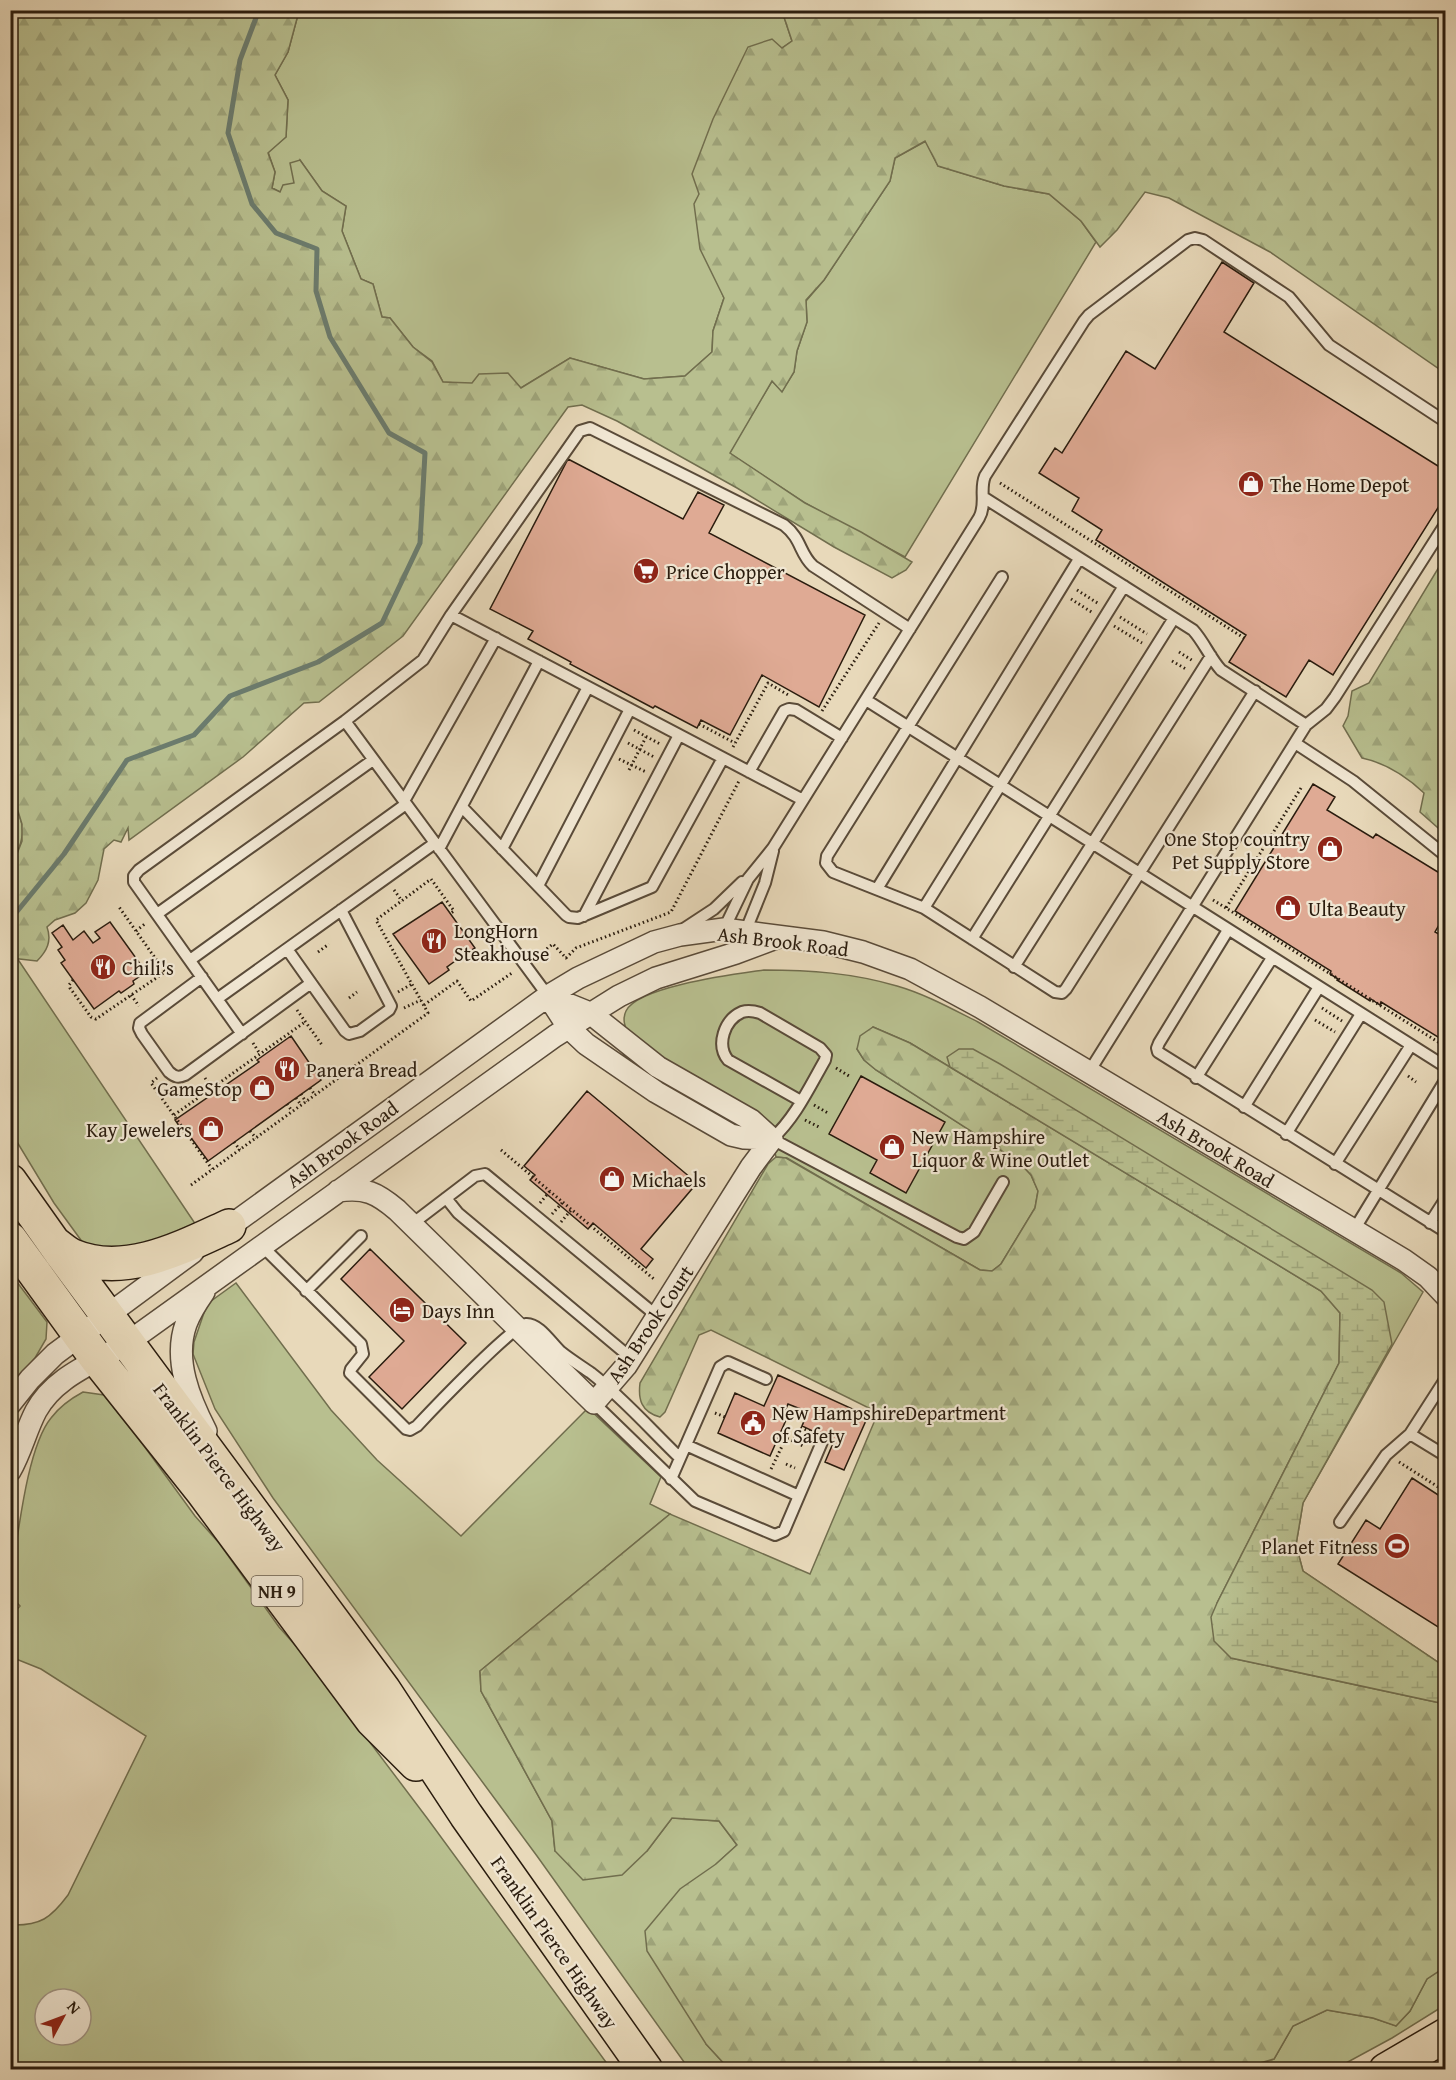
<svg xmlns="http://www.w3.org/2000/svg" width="1456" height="2080" viewBox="0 0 1456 2080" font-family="'Gentium Book Plus',serif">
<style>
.green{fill:#b8bf8f;stroke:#716e4e;stroke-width:1.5;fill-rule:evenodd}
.forest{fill:url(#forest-firs);stroke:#716e4e;stroke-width:1.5}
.wetland{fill:url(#wetland-marsh);stroke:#716e4e;stroke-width:1.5}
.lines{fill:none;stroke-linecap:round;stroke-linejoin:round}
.stream{stroke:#6b7b6d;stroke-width:5}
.building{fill:#dfaa94;stroke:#2a1c0e;stroke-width:1.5}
.lane-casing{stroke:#5a4b39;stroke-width:14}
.street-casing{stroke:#5a4b39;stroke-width:24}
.highway-casing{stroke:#2a1c0e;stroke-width:36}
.path{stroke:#2a1c0e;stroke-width:3;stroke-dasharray:1.5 3;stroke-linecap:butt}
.lane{stroke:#f0e6d2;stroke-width:10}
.street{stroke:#f0e6d2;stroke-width:21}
.highway{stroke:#e8d9ba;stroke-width:33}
.labels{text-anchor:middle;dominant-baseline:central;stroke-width:4.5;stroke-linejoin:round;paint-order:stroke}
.shield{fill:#f0e6d2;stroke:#655949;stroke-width:1.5}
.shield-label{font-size:18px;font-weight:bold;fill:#2a1c0e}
.poi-label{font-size:20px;fill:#2a1c0e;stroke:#f0e6d2;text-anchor:start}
.street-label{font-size:20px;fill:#2a1c0e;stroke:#f0e6d2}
</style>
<defs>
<pattern id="forest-firs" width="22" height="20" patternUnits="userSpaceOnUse" patternTransform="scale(1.5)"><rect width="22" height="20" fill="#b8bf8f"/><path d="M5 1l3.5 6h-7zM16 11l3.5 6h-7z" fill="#9ea47a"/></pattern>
<pattern id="wetland-marsh" width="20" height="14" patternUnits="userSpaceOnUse" patternTransform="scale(1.5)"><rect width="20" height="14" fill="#b8bf8f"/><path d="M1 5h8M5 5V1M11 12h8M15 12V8" fill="none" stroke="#9ea47a"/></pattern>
</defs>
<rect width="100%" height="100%" fill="#e8d9ba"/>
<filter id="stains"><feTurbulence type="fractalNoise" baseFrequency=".00333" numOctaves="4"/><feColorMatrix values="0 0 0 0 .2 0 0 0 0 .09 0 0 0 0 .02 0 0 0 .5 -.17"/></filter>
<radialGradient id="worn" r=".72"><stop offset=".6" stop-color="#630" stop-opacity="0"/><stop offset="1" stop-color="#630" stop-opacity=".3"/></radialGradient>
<path class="green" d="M299,11H786L783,14L792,41L782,48L699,194L718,283L724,298L713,331L712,352L685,376L644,379L570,358L521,388L443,382L432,361L413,347L390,318L382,317L373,284L361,279L342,231L346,206L322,191L300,160L294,183L280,192L272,188L275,172L268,152L286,137L288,100L275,75L288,52Z
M926,141L938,166L1004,186L1049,194L1081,221L1096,242L905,557L805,503L729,453L772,381L782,391L794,372L797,351L807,322L806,301L824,280L890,181L895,158Z
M11,801C30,826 22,843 11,869Z
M11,957L17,958L196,1225L155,1245L108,1254L86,1247L54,1203L11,1132Z
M764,970C810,970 853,973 897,986C925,994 952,1009 978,1022L1401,1273L1423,1292L1303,1503L1296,1545L1303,1571L1445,1667V1704L1231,1658L1321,1291L910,1043L873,1027L857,1049L864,1060L876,1070L1019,1162L1031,1175L1038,1191L1035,1208L1001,1264L992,1271L980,1270L787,1158L776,1157L772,1139L628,1034C625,1027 622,1019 626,1011C638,986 737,974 764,970Z
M11,1274L47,1322L46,1339L35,1358L11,1386Z
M236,1283L331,1410L377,1460L461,1536L588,1408L661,1477L650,1504L670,1514L480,1671L481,1691L552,1821L555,1851H647L672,1818L719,1821L737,1845L716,1864L706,2044L729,2069H689L537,1856L273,1498L215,1409L193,1354L194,1342L207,1304Z
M83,1392L104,1395L144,1446L195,1516L219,1543L279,1627L304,1655L427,1818L611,2069H11V1925C40,1926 51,1918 68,1895L146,1736L41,1669L11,1657V1616L20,1606L11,1596L10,1569L13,1566C19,1528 28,1446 51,1418C60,1406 70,1399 83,1392ZM45,1999H81V2035H45Z
M1445,1967V2005L1392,2038L1335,2069L1239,2070L1274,2059L1293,2026L1327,2010L1373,2018L1396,2026L1410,2011L1427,1979Z"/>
<path class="forest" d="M11,10L299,11L288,52L275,75L288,100L286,137L268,153L275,172L272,188L280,192L283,185L294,183L290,163L300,160L322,191L346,206L342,231L361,279L373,284L382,317L390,318L413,347L432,362L443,382L472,383L479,374L508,373L521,388L570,358L644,379L685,376L712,352L713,331L724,298L700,249L694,204L699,194L692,174L713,119L748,47L772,39L782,48L792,41L783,14L786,11H1445V373L1270,252L1169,198L1145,192L1117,230L1100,247L1081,221L1049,194L1004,186L938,166L925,141L895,158L890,181L824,280L806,300L807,322L797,351L794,372L782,392L772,381L730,453L805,503L861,532L912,562L906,570L892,578L834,547L737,488L617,421L582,405L568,407L403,636L319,702L304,703L243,757L129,840L128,828L121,842L114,840L104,849L98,880L86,903L75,913L55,920L47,927C52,941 47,951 37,961L11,958V869L22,841V824L18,811L11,801V790L14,788L10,778Z
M1445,557V834L1420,812L1424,793C1406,776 1386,763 1362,758L1343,726L1348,716L1352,691L1369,683Z
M873,1027L910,1043L1321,1291L1340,1313L1339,1363L1217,1603L1231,1658L1445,1704V1967L1427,1979L1410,2011L1396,2026L1373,2018L1327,2010L1293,2026L1274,2059L1239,2069L1195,2067L1193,2070L729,2069L706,2044L647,1951L645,1931L680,1889L716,1864L737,1845L719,1821L672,1818L647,1851L622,1875L583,1880L555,1851L552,1821L481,1691L480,1671L670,1514L810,1574L875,1420L873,1410L711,1330L699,1335L665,1412L660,1417C641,1412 638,1399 640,1383L768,1164L776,1157L786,1158L980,1270L992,1271L1001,1264L1035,1208L1038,1191L1031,1175L1019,1162L876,1070L864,1060L857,1049L860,1036Z"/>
<path class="wetland" d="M959,1049H973L1000,1064L1372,1290L1384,1302L1392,1344L1303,1503L1296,1545L1303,1571L1445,1667V1704L1231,1658L1214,1641L1211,1617L1217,1603L1339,1363L1340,1313L1321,1291L950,1067L947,1057Z"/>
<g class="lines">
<path class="stream" d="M10,920L64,854L127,760L194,735L230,696L318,662L382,623L420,543L425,453L389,433L330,337L316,291L317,249L276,233L252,204L228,133L240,60L259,10"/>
</g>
<path class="building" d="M1222,262L1254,283L1224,332L1446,471V495L1333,675L1309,660L1286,697L1229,662L1246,635L1096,540L1102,530L1072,511L1079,498L1039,473L1055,448L1062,453L1126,351L1155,369Z
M568,459L683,519L698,492L724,505L709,533L865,615L819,707L762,675L730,735L701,720L697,728L655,706L653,708L570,664L571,662L528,639L533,631L490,609Z
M1313,784L1335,797L1327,810L1373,838L1376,834L1446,877V917L1443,918L1435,932L1446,938V1042L1381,1002L1380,1005L1371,999L1370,1001L1337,980L1338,979L1330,974L1331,971L1235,911Z
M442,902L475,948L464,955L466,958L460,962L458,959L447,967L449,970L429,984L393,934Z
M110,922L146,972L133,981L134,984L121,993L119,991L94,1009L61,963L65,960L58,950L62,947L52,933L63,925L73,940L84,931L93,943L100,938L95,932Z
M291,1036L321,1080L208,1161L189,1135L187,1137L175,1120L259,1062L257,1060Z
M861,1076L945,1122L906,1193L870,1173L877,1160L829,1134Z
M587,1091L697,1183L641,1249L653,1259L646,1268L593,1223L588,1229L530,1180L535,1175L524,1166Z
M370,1249L466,1343L402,1409L369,1377L404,1341L341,1279Z
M778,1375L868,1416L844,1470L825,1462L834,1441L802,1426L808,1412L788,1404L782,1418L786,1420L770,1456L718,1433L735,1393L764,1406Z
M1412,1478L1446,1500V1632L1338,1564L1366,1520L1380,1529Z"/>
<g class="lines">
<g class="lane-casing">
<path id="lane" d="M983,497L1193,630C1204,642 1210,658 1221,670L1306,725
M1002,577L827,856L826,863L833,872L924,908L1055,992L1062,993L1066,989L1255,691
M451,615L803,800
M866,700L1446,1067
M345,721L548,996
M1295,743L1353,781L1446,856
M749,772L784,711L789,709L796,710L842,738
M404,801L496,638
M462,807L566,915L569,917L578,918L652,887L723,758
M439,849L539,661
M502,849L588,687
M538,886L630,709
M877,889L1079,559
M924,908L1124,586
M157,914L373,760
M584,916L679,735
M724,929L748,879L773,848L979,518C987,504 979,490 985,476L1084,321L1089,315L1188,240L1195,238L1203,240L1289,297L1329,345L1446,422
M682,930L714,909L742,882
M1228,930L1159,1043L1157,1048L1158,1052L1446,1232
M744,935L765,883L773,851
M972,939L1174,618
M287,949L345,1031L349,1034L360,1031L389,1010L391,1006L341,910
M190,960L406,804
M1014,967L1211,656
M202,977L140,1023L139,1028L142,1034L169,1072C175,1077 178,1078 185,1075L311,983
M217,999L435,843
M242,1034L134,882V876L139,870L345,721L423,660L451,615L580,431L590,428L784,525C802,539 799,553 813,566L910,629
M1089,1072L1306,725L1326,709L1335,697L1446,523
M1196,1078L1272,958
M801,1101L728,1060C716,1045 724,1020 742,1012C748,1010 754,1011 760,1013L820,1048L826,1055L825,1060C809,1088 795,1118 772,1139L957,1237L964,1239L974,1232L1003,1182
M1244,1107L1319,987
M1286,1134L1361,1014
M1335,1164L1411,1045
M446,1198L458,1213L631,1358
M1430,1223L1446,1198
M412,1224L475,1176L485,1174L657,1316
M1354,1230L1446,1079
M262,1246L361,1344L363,1354L351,1369L350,1373L406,1429L410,1430L417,1426C431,1411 513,1325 526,1324C539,1323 552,1344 561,1352C571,1360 581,1366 591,1373C623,1398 651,1430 680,1458
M306,1291L361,1236
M594,1403L695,1501L775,1535L784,1531L822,1442
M1410,1434L1446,1456
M686,1445L799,1496
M671,1479L720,1367L728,1362L766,1379
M1340,1522L1386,1455L1410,1434L1446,1378"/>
</g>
<g class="street-casing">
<path id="street" d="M548,996L568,1027L586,1044L656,1092L731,1135L744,1138L772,1139
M548,996L590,1013L658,1067L751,1120L772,1139
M338,1191C365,1187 377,1193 397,1210L594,1403L626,1366L751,1167L772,1139
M219,1234L548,996L578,978L654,942L680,935L724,929L823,942L863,952L910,969L980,1007L1404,1260L1428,1277L1446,1296
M204,1292C197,1302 190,1313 186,1324C173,1360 190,1400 206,1431
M10,1404L30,1379L55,1354L193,1252
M10,1471C21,1452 26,1430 36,1411C55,1376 95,1363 127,1343L555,1036L619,996L656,978L736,953L776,938"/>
</g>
<g class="highway-casing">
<path id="highway" d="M10,1181L61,1253L384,1690L466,1815L646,2070
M10,1239L97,1359L202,1491L372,1720L416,1764
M54,1243C60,1247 66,1253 73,1256C125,1278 183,1247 229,1226
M1386,2070L1446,2035"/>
</g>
<path class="path" d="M1000,483L1244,638
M1077,590L1099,604
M1071,599L1093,613
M1120,617L1147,634
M1114,626L1142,643
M1179,652L1193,661
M1172,661L1186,669
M822,711L879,623
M699,724L735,743
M634,730L660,744
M628,743L654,757
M733,747L768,683L790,696
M619,759L646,772
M629,770L646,737
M1301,788L1226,908L1446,1047
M394,890L402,901
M1213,900L1226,908
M136,931L146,923
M318,952L329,944
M536,957L553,944L566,958L576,948L671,912L739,781
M73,980L69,985L70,988L91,1017L96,1019L165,972L119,907
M398,992L412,984
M131,995L139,1006
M349,998L357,992
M424,1005L457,981L471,1001L512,973
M404,1008L421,1000
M1322,1008L1342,1021
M297,1010L322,1045
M1315,1020L1335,1032
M253,1043L260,1054
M836,1068L849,1076
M1408,1076L1416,1082
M157,1078L151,1083L212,1169
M205,1078L212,1088
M310,1088L315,1095
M301,1094L306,1102
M296,1098L301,1105
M287,1104L292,1111
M814,1105L828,1113
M174,1115L305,1022
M805,1120L819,1127
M250,1131L256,1138
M234,1142L240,1150
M501,1150L655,1280
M191,1185L428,1013L376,920L431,879L454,911L451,913
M540,1203L550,1191
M552,1214L563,1202
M561,1222L572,1209
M715,1413L725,1417
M779,1435L793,1441L800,1427L813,1433
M793,1441L805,1447
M1399,1462L1446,1492
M786,1464L795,1468
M771,1469L786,1438"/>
<use href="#lane" class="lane"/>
<use href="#street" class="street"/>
<use href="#highway" class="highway"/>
</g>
<defs>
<g id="shop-disc" transform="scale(1.35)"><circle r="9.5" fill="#8f2418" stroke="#f0e6d2"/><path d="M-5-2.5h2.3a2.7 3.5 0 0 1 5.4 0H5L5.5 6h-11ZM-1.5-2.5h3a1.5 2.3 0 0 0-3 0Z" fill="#fff"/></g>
<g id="supermarket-disc" transform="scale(1.35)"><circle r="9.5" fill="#8f2418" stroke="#f0e6d2"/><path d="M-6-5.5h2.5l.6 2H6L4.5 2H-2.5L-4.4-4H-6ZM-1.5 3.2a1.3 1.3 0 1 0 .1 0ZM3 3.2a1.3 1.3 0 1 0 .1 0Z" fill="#fff"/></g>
<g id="restaurant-disc" transform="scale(1.35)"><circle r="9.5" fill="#8f2418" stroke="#f0e6d2"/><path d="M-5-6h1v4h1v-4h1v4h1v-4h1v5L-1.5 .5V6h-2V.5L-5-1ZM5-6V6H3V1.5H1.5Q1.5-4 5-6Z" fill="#fff"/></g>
<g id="hotel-disc" transform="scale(1.35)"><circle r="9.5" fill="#8f2418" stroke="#f0e6d2"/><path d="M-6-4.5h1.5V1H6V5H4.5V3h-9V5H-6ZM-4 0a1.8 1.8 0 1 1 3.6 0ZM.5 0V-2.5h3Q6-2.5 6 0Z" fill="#fff"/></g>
<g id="civic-disc" transform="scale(1.35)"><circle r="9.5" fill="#8f2418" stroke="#f0e6d2"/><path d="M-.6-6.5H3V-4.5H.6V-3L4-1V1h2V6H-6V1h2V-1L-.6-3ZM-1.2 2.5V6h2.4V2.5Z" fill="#fff"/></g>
<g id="stadium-disc" transform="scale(1.35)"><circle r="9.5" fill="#8f2418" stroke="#f0e6d2"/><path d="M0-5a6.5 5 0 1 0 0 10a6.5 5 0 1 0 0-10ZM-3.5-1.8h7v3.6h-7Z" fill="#fff"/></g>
</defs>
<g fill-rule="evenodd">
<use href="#shop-disc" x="1251" y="484"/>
<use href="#supermarket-disc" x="646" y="571"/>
<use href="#shop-disc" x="1330" y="849"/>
<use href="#shop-disc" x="1288" y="908"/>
<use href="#restaurant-disc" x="434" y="941"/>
<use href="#restaurant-disc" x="103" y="967"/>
<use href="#restaurant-disc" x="287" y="1069"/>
<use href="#shop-disc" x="262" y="1088"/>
<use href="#shop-disc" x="211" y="1129"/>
<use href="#shop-disc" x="892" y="1147"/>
<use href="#shop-disc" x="612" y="1179"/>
<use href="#hotel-disc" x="402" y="1310"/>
<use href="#civic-disc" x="753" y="1423"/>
<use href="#stadium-disc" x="1397" y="1546"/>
</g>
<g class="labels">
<rect class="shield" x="251.5" y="1576" width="51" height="30" rx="4.5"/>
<g class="shield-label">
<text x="277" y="1591">NH 9</text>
</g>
<g class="poi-label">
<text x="1270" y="484">The Home Depot</text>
<text x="666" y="571">Price Chopper</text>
<text x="1310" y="838" text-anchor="end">One Stop country<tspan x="1310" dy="23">Pet Supply Store</tspan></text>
<text x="1308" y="908">Ulta Beauty</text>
<text x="454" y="930">LongHorn<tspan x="454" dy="23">Steakhouse</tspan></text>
<text x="122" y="967">Chili's</text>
<text x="306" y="1069">Panera Bread</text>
<text x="242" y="1088" text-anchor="end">GameStop</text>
<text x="192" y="1129" text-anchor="end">Kay Jewelers</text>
<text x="912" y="1136">New Hampshire<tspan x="912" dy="23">Liquor &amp; Wine Outlet</tspan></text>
<text x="632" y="1179">Michaels</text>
<text x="422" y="1310">Days Inn</text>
<text x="772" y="1412">New HampshireDepartment<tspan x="772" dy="23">of Safety</tspan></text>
<text x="1378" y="1546" text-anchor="end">Planet Fitness</text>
</g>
<g class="street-label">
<text transform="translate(783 941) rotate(7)">Ash Brook Road</text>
<text transform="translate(342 1144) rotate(-36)">Ash Brook Road</text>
<text transform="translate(1216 1148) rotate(31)">Ash Brook Road</text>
<text transform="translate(650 1324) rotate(-56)">Ash Brook Court</text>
<text transform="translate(220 1467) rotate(53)">Franklin Pierce Highway</text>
<text transform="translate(555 1942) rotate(55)">Franklin Pierce Highway</text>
</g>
</g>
<rect width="1456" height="2080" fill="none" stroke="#e8d9ba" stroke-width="36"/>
<rect x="12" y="12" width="1432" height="2056" fill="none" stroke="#2a1c0e" stroke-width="3"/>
<rect x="18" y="18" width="1420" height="2044" fill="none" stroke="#2a1c0e" stroke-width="1.5"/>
<g transform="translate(63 2017) rotate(49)"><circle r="28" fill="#f0e6d2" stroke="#a19584" stroke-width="1.5"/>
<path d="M0-4.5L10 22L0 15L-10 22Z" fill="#8f2418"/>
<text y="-9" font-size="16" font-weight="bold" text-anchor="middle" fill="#2a1c0e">N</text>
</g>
<rect width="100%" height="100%" filter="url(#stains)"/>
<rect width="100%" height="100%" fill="url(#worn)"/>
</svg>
